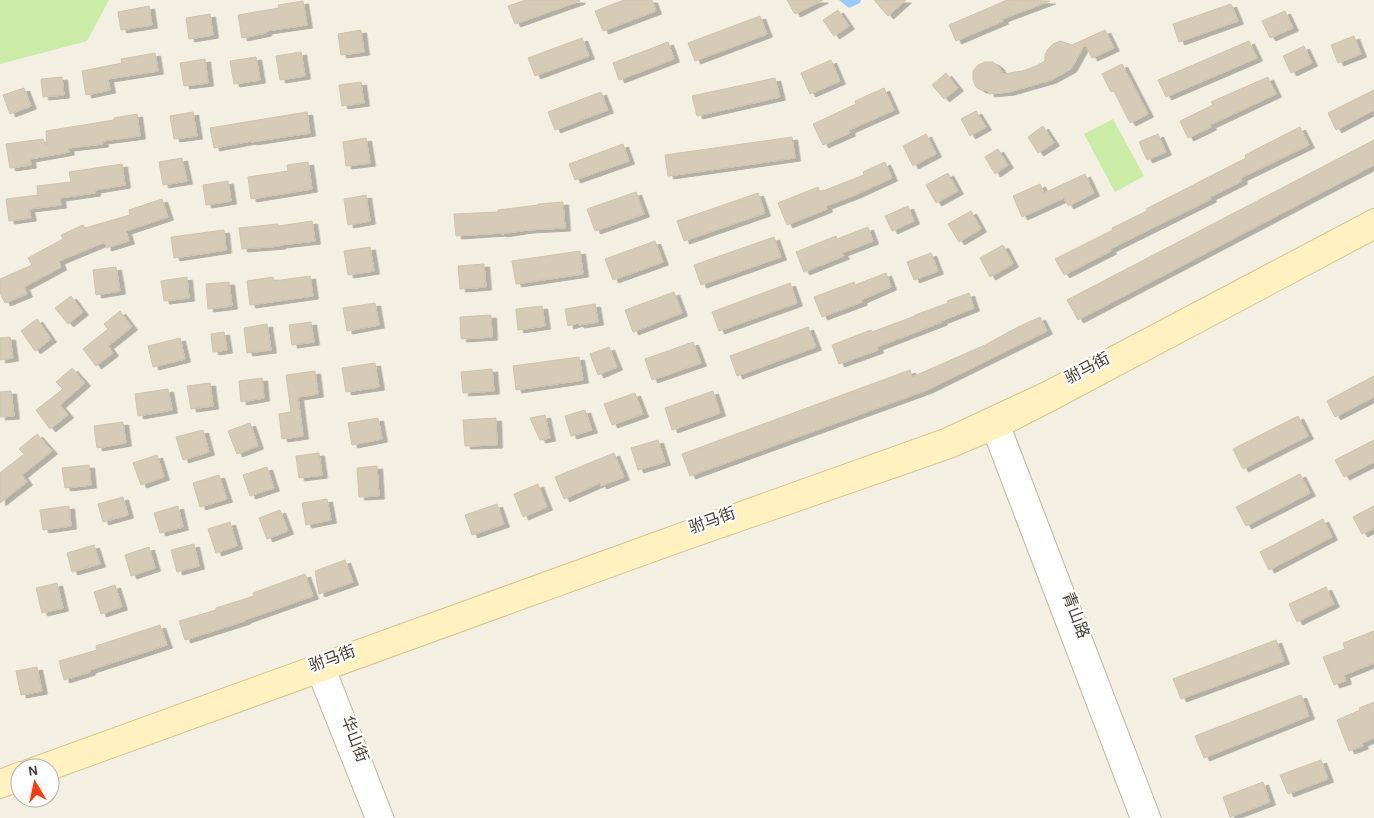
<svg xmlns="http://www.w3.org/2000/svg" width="1374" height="818" viewBox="0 0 1374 818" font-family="Karla,'Noto Sans SC',sans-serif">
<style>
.green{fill:#caeca6}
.water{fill:#98ccf6}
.building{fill:#d5cbb7;stroke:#d1c3a9;filter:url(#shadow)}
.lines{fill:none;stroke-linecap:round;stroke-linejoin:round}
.tertiary-casing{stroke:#bfb7a4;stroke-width:17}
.secondary-casing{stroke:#d7c78d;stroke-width:18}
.tertiary{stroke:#fff;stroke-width:15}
.secondary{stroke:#fff2c0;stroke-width:16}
.labels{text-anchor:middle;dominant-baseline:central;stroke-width:4.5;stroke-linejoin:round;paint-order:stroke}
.street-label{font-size:16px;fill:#453e32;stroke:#fff}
</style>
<defs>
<filter id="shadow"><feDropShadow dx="5.5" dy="3" stdDeviation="0" flood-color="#0004"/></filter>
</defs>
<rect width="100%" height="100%" fill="#f3efe2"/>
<path class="green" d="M0,0H109L87,41L0,64Z
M1113,119L1144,176L1115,192L1084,134Z"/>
<path class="water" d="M839,0H861L860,3L849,8Z"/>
<path class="building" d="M526,0H579L580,1L515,24L508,6Z
M624,0H652L656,11L603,31L595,11Z
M787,0H823L795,14Z
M874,0H906L888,16Z
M1007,0L1050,1L1002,19L1003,21L956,41L949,25Z
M303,1L307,25L266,31V33L242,38L238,15L279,8L278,5Z
M1231,4L1238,21L1179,42L1173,24Z
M149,6L152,25L121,30L118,12Z
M838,10L849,26L834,36L823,20Z
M1285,11L1293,28L1270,38L1262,21Z
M210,14L213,35L189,39L186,18Z
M760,16L767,34L695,61L688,43Z
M361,30L364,52L341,55L338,34Z
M1105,30L1114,48L1092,58L1085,44L1071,69L1051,80L1009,92L989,94L988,90H981L976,87L973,80V71L978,65L985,62H993L999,67L1003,74L1022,71L1036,66L1045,61V55L1048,49L1053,44L1060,41L1072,45Z
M1354,36L1361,54L1338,63L1331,45Z
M582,38L589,56L535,76L528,58Z
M1249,41L1257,58L1166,97L1158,80Z
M668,42L674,59L619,80L613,63Z
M1304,46L1312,63L1291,73L1283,56Z
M301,52L305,76L280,80L276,56Z
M155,53L158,71L108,79L110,90L86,95L82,71L122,63L121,59Z
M256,57L260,80L234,84L230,61Z
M205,59L208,83L184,86L180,63Z
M831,60L840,81L810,94L801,73Z
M1122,64L1148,114L1130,123L1114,91L1111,92L1102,74Z
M946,73L958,88L944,99L932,85Z
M62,77L64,95L43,97L41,79Z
M1268,77L1276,94L1210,125L1211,127L1188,138L1180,121L1213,105L1211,102Z
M775,78L780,97L697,116L692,96Z
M361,82L364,103L342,106L339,85Z
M24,88L31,106L10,114L3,95Z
M884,88L894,110L849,130L850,133L823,145L813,124L856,104L855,101Z
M1374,90V110L1336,130L1328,113Z
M601,92L608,110L555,130L548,112Z
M976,111L986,127L970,136L961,119Z
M193,112L197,136L174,139L170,116Z
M307,112L310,133L251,142V141L214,148L210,128L270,118Z
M137,114L140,136L102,141L103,144L68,148L69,152L30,159L31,165L10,168L6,144L43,139L46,146H47L46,131L114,120V118Z
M1043,126L1054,143L1038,153L1028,137Z
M1300,127L1309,145L1241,178L1242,181L1210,197L1211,199L1110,249L1111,251L1064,275L1055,259L1113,230L1112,228L1147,211L1146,209L1246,158L1245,155Z
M926,134L936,154L913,166L903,146Z
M1158,134L1166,152L1147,160L1139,142Z
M792,137L795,158L668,176L665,155Z
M366,138L370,163L346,166L343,142Z
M1374,140V165L1078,320L1067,300Z
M623,144L629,161L575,180L569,164Z
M998,149L1008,165L995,174L985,157Z
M182,158L187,181L163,185L159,162Z
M308,162L312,189L251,199L248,177L288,171L287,165Z
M885,162L892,178L855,195L826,206L827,209L787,225L778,203L818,187L820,192L864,175L863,172Z
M122,164L125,185L95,190V193L60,198L61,205L29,209L31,218L9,221L6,199L38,195L37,186L71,182L69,172Z
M948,173L958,191L936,203L926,185Z
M1085,174L1094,193L1068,206L1064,198L1022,217L1013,196L1040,184L1044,193Z
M228,181L231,201L206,205L203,185Z
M636,192L644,214L595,231L587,209Z
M758,193L765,213L684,241L677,221Z
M366,195L370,221L348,225L344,199Z
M162,199L168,217L126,231L129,241L106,248L105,242L59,261L61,267L24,287L27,294L5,303L0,293V279L32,265L28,258L63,239L61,235L83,225L85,228L130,215L129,210Z
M563,202L565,228L527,230L501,234V233L456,236L454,214L498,212V210L538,205V204Z
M908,206L914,221L892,231L885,216Z
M971,211L981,229L959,242L948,224Z
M312,221L315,241L280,245V246L242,249L239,228L278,224V226Z
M868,227L873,241L842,253L844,256L804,272L796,252L836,236L837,239Z
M224,230L226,250L174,258L171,237Z
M774,237L781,257L701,285L694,265Z
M655,241L663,262L613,280L605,259Z
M1003,245L1013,264L990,277L980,258Z
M370,247L374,271L348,275L344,251Z
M580,251L583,274L516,284L512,261Z
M931,253L938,271L914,280L907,262Z
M484,264L486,287L460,289L458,266Z
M116,267L120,291L96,295L93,270Z
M886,273L891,287L861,300L862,302L822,317L814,297L854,282L855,285Z
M310,276L313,296L250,305L247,281L273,277L274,281Z
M187,277L189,298L164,301L161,281Z
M229,282L232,306L208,309L206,284Z
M790,283L797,303L719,331L712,312Z
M674,292L682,313L633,332L625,310Z
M969,293L974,308L941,321L942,322L877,347L878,350L839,364L832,345L871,330L872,332L915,316V315L948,303L947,301Z
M71,296L83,312L68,324L55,308Z
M375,303L379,325L347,331L343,308Z
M595,304L598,322L579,325L578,323L568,326L565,309Z
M542,306L545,326L518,330L516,309Z
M120,311L132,327L108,346L113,353L96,366L83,349L108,329L104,324Z
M491,315L492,337L461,339L460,317Z
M1040,317L1047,331L927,390L690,476L682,454L910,370L912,377L985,345L1018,327Z
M37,319L51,339L35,351L21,331Z
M311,322L314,342L292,345L289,325Z
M267,324L271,350L247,353L244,328Z
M808,327L816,347L737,376L730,356Z
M224,332L227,350L213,352L211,334Z
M10,337L13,358L0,360V338Z
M180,338L185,359L153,367L148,346Z
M693,342L701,363L652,380L645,359Z
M609,347L617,367L598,375L590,354Z
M579,357L583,380L516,390L513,366Z
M375,363L379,387L346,392L342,368Z
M72,368L85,383L60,405L68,415L50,429L36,410L63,389L56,382Z
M492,369L494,391L463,393L461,372Z
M315,371L318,394L298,397L303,436L282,439L279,414L291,412L286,375Z
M1374,376V397L1335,417L1327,401Z
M262,378L264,398L241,402L239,381Z
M210,383L213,406L191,409L187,386Z
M168,389L172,410L138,416L135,394Z
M11,391L14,416L0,417V392Z
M713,391L720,413L672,430L665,408Z
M635,393L643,414L612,425L604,404Z
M585,410L592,430L571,436L565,416Z
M545,415L550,438L540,440L530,418Z
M1298,416L1308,436L1243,469L1233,449Z
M378,418L382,439L352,445L348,423Z
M496,418L497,445L465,446L463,420Z
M123,422L126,443L97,448L94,426Z
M250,423L258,446L237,454L228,431Z
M203,430L209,452L183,460L176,437Z
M37,434L52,451L22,475L27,482L0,503V473L24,454L19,449Z
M658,440L665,462L638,470L631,448Z
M1374,440V462L1344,477L1335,460Z
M319,453L322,475L299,478L296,456Z
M614,453L624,477L601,486L600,483L564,499L555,477Z
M157,455L164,477L141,485L133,463Z
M89,465L91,485L65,488L62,468Z
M377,466L379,496L359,497L357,468Z
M267,467L274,488L250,496L243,475Z
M1300,474L1310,493L1246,526L1236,507Z
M219,475L227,499L200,507L193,483Z
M538,484L547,507L523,517L514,494Z
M123,497L128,515L103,522L98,504Z
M327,499L331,520L306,525L302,503Z
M497,504L504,524L472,535L465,515Z
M69,506L71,526L43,530L40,510Z
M178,506L183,527L160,533L154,513Z
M1374,506V528L1362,534L1353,517Z
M280,510L288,531L267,539L259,518Z
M1323,519L1332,537L1269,570L1260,552Z
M230,522L237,546L216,553L208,529Z
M194,544L199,566L177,572L171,550Z
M94,545L100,564L72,572L67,553Z
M149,547L155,568L131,576L125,555Z
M345,560L353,582L319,594L315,571Z
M305,574L313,596L245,620V621L185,640L179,621L216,610V608L254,596L253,593Z
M57,583L63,608L42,613L36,588Z
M115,585L122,607L101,614L94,592Z
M1326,587L1334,604L1297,622L1289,604Z
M160,625L167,645L90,670V672L64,680L59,661L97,650L96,646Z
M1374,631V663L1344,675L1346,681L1334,685L1323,657L1345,649L1343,643Z
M1276,640L1284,661L1181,699L1173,679Z
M37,667L42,691L21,695L16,671Z
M1301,695L1309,716L1204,758L1195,736Z
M1374,702V738L1362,743L1363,746L1349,751L1337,720L1360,710L1359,708Z
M1321,760L1328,779L1288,794L1280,775Z
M1263,782L1270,802L1230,817L1223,797Z"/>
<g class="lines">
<g class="tertiary-casing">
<path id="tertiary" d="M999,416L1153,818
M987,422L1138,818
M325,661L386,818
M312,665L373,818"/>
</g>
<g class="secondary-casing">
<path id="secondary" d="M27,768L679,532L945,437L1046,390L1374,217
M50,772L682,543L950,450L1004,427L1051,403L1374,231
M0,778L20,770
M0,790L20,783"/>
</g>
<use href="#tertiary" class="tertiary"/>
<use href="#secondary" class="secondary"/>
</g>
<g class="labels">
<g class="street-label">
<text transform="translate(1087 368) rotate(-28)">驸马街</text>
<text transform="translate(712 520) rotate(-20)">驸马街</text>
<text transform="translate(1076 615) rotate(69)">青山路</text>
<text transform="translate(332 658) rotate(-20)">驸马街</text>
<text transform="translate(355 739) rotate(69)">华山街</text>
</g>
</g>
<g transform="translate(35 783) rotate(351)"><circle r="24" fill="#ffffff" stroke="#b5b2ad"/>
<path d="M0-4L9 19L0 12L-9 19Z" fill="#ff3b0d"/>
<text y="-8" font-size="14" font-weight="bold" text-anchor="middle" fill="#453e32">N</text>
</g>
</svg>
